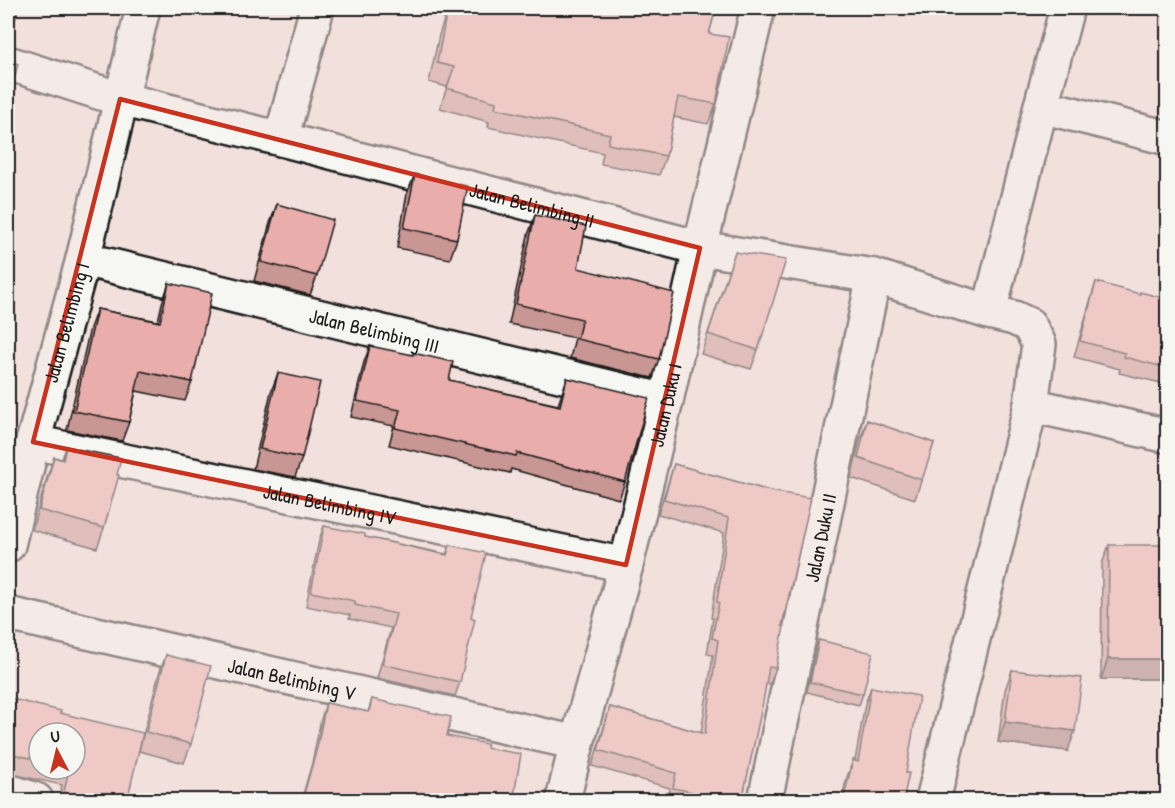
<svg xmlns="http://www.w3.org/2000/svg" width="1175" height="808" viewBox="0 0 1175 808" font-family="'Patrick Hand',sans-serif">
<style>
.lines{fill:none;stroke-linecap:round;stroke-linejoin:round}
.minor-casing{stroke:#1c1c1c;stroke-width:38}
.minor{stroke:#f6f6f2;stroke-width:33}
.wall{fill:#c89693;stroke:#1c1c1c;stroke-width:1.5;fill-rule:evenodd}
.shaded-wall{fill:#a37a78;stroke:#1c1c1c;stroke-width:1.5}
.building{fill:#e9aeab;stroke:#1c1c1c;stroke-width:1.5}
.marked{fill:none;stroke:#c8321e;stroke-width:4.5;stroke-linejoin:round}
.labels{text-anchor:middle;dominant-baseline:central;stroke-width:6;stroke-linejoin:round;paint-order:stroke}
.street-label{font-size:20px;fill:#1c1c1c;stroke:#f6f6f2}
</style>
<rect width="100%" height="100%" fill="#f2e0dd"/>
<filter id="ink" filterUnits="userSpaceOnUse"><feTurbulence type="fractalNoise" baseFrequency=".0167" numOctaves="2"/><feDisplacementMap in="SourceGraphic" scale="12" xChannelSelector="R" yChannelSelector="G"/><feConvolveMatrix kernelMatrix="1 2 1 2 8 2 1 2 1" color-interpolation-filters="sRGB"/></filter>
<g filter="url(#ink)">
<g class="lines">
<g class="minor-casing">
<g id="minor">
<path d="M1067,8L1041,106L1168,138"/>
<path id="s1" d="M8,63L120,99L281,139L700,248L874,276L989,312L1014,318L1029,325L1039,344L1031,405L1168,436"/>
<path d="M281,139L317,8"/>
<path id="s2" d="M83,259L666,401"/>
<path d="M989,312L1041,106"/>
<path id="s3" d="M33,442L626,565"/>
<path id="s4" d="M8,545L33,442L83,259L143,8"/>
<path id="s5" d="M8,614L577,743"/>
<path d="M8,791L36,800"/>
<path id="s6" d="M563,800L577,743L626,565L666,401L700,248L758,8"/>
<path id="s7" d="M765,800L874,276"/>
<path d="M933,800L1031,405"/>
</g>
</g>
<use href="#minor" class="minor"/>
</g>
<path class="wall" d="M448,8H716L709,34L716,104L708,124L674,117L666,156L659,175L601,164L603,153L488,127L489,122L440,108L447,87L429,82L439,35Z
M415,174L457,239L450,259L397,248L407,194Z
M277,204L317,276L310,295L254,281L270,223Z
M535,215L578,268L659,359L652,378L570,358L575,338L509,324L528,235Z
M735,252L758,350L751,369L701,354Z
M1096,282L1167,365L1161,383L1119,373L1120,369L1074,357L1091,298Z
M169,283L192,382L185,401L136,391L129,422L122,441L67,430L90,328L97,309L158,321L162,303Z
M370,346L449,380L558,405L567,378L625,482L619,499L511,469L510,473L389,445L394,426L351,417L364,362Z
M278,373L302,458L295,477L253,469L271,392Z
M867,420L934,443L915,499L851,478L860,440Z
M66,447L104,528L97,548L32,530L47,477L54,457L62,459Z
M674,464L770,491L782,626L776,668L770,684L766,683L742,801H668L670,788L592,766L610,707L701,733L713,655L707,654L713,618H711L724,533L658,514Z
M324,526L365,537L446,554L450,545L471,617L460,682L455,696L377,678L391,628L349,619L350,615L306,606L319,540Z
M1109,545L1165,679H1101L1102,564Z
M819,640L863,694L859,705L807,692L815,651Z
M166,655L191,744L184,763L139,751L159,674Z
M1012,670L1068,751L998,742L1005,690Z
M871,687L906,773L903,801H841L847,777L853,760L855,761L865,704Z
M8,698L60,713L127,801H59L62,785L8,773ZM39,733L75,769H39Z
M372,699L447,736L487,748L513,801H301L312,763L321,719L326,703L368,712Z"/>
<path class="shaded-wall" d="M14,25L8,43V28Z
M1108,659H1167V672L1165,679H1101Z
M1005,722L1075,731L1068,751L998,742Z"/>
<path class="building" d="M8,8H18L14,25L8,28Z
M450,8H716L709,34L729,37L716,104L678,97L666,156L608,144L610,134L495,108L496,102L447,88L454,67L437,63L446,15L448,16Z
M8,60L18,64L8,104Z
M415,174L468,186L457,239L404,228Z
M277,204L333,220L317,276L261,262Z
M535,215L586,226L578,268L674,293L659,359L577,339L582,319L516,304Z
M735,252L786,260L758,350L708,334Z
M1096,282L1140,294V292L1167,299V368L1124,357L1125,353L1080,341Z
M169,283L212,293L192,382L140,371L129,422L74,411L97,309L160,322Z
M370,346L413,355V353L453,362L449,380L560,406L567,378L649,398L625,482L517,453L516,456L395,428L400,410L357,401Z
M278,373L320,382L302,458L260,449Z
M867,420L934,443L922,480L858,458Z
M66,447L121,458L117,475H119L104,528L39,510L54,457L63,460Z
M674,464L770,491L811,498L782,626L784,627L776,668L769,667L763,702L742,801H735L673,788L676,773L598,750L610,707L705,734L718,640L712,638L719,603L717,602L729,518L664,499Z
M324,526L365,534V537L447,555L450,545L486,553L471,617L475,619L460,682L382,664L396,614L355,605V601L311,592Z
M1109,545H1167V659H1108Z
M819,640L873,653L863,694L810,682Z
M166,655L211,666L191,744L146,732Z
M1012,670L1082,678L1075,731L1005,722Z
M871,687L919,696L906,773H909L903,801H843L853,760L858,762Z
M8,698L61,711L60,713L143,733L127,801H62L69,769H75V733H39V760L8,753Z
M372,699L451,717L447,736L487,744V748L521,754L513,801H302L317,748L326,703L369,712Z"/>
</g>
<path d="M0 0H1175V808H0ZM120,99L700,248L626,565L33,442Z" fill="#f2e0dd" fill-opacity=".55" fill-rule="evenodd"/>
<path class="marked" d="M120,99L700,248L626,565L33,442Z"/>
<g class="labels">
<g class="street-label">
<text stroke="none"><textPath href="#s1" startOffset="543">Jalan Belimbing II</textPath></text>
<text stroke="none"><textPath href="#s4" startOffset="230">Jalan Belimbing I</textPath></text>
<text stroke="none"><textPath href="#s2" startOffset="300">Jalan Belimbing III</textPath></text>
<text stroke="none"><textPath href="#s6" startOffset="408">Jalan Duku I</textPath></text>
<text stroke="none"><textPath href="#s3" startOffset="303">Jalan Belimbing IV</textPath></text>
<text stroke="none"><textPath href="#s7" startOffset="268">Jalan Duku II</textPath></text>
<text stroke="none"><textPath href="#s5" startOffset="291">Jalan Belimbing V</textPath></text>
</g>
</g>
<rect width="1175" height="808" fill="none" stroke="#f6f6f2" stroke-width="30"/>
<rect x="15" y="15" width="1145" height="778" fill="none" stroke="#1c1c1c" stroke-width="2" filter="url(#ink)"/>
<g transform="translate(57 751) rotate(353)"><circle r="28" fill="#f6f6f2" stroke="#9f9f9c" stroke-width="1.5"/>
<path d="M0-4.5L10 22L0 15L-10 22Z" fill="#c8321e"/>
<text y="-9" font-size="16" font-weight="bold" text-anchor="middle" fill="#1c1c1c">U</text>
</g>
</svg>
